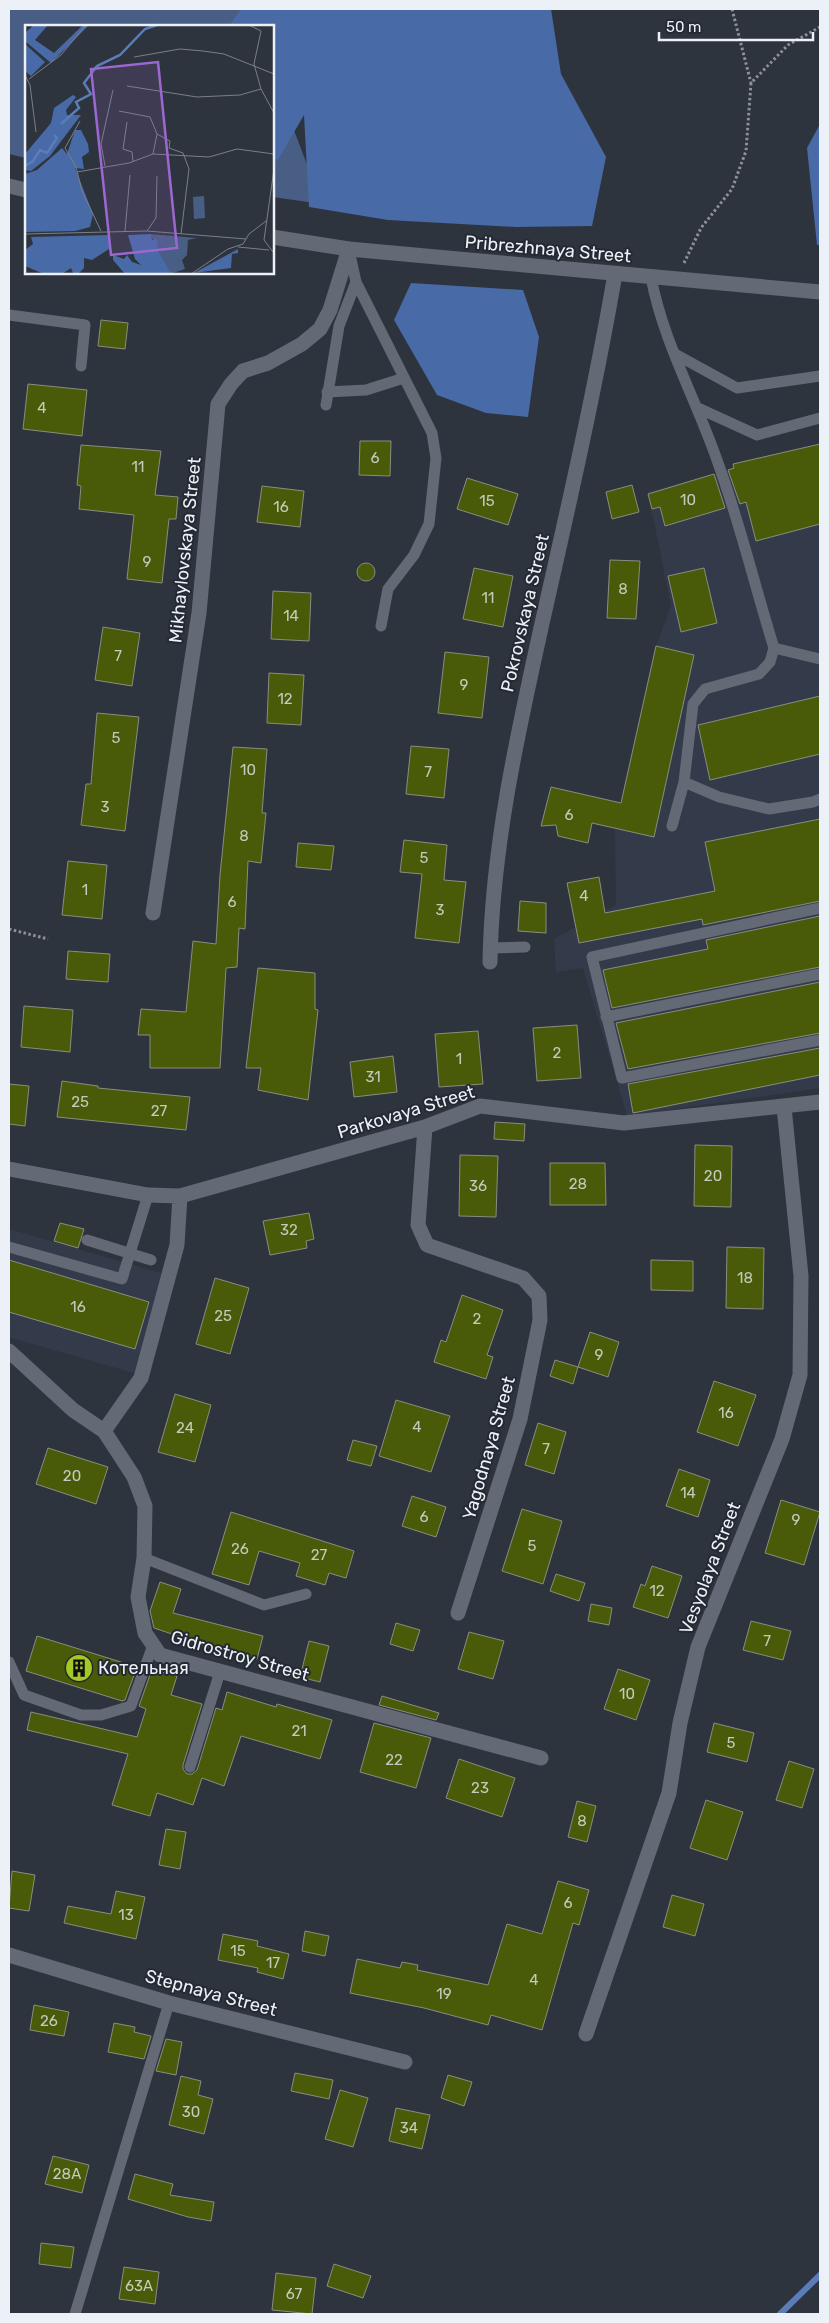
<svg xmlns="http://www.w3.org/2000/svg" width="829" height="2323" viewBox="0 0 829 2323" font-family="Rubik,sans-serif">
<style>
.built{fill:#333b4b}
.green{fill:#495e84}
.forest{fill:#486aa6}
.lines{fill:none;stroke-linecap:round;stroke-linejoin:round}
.stream{stroke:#5a7dba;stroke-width:6}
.building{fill:#495b09;stroke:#898d80}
.path{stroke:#8c919a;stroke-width:3;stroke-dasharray:2.5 2.5;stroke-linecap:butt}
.lane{stroke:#636a75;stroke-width:11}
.street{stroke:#636a75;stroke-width:15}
.secondary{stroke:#636a75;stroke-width:15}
.labels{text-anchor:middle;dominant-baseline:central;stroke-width:4;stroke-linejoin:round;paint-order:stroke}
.number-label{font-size:15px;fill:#c3cbbc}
.street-label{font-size:18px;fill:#ecf0f7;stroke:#242a33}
.poi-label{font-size:18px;fill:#ecf0f7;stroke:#242a33;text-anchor:start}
.inset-river{fill:none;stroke:#5a7dba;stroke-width:2.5}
.inset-road{fill:none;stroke:#7a7f88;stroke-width:1}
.view{fill:#9d67d0;fill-opacity:0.15;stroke:#9d67d0;stroke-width:2.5}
.inset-edge{fill:none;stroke:#ecf0f7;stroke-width:2.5}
</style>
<rect width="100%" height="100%" fill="#2e343e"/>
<path class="built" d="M820,445V1088L627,1116L583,968L556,972L554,939L616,905L615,828L656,646L671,606L648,492Z
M9,1229L164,1274L137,1374L9,1337Z"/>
<path class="green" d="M9,9H247L254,26H26V158L9,154Z
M273,75L322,204L273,197Z"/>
<path class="forest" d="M241,9H551L561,74L606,157L592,226L516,227L388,220L309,207L304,115L278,160L273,157L272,26H229Z
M820,124V245H817L807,148Z
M411,283L523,290L539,337L528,417L486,413L437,395L394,320Z"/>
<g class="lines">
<path class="stream" d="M780,2314L820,2275"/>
</g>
<path class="building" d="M101,320L128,323L125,349L98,346Z
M28,384L87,390L82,436L23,429Z
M360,441H391L390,476L359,475Z
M820,444V524L756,541L746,502L740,504L728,470L734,468L733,464Z
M81,445L161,451L155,495L178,497L176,519H169L162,583L127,579L134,515L79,509L81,486L77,485Z
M714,474L725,508L665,526L660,507L652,509L648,494Z
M467,478L518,494L508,525L457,509Z
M632,485L639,512L612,519L606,492Z
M262,486L304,491L300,527L257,522Z
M610,560L640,561L636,619L607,618Z
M357 572a9 9 0 1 1 18 0a9 9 0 1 1-18 0Z
M474,568L513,576L503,627L463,619Z
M704,568L717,623L681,632L668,576Z
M273,591L311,593L309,641L271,639Z
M103,627L140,633L132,686L95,680Z
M656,646L694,655L654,837L592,823L588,843L558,836L556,825L541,826L551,787L621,803Z
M445,652L489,657L482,718L438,713Z
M269,673L304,675L301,725L267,723Z
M820,696V754L710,780L698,725Z
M97,713L139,717L125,831L81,825L86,784H91Z
M411,746L449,749L444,798L406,794Z
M233,747L267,749L262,813H266L261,863L248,861L245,929L239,928L237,967L226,968L220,1068H150V1035H138L141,1009L186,1012L193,941L216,944L220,875Z
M820,819V901L703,925L702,919L579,943L567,883L599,877L605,913L715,891L705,842Z
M404,840L447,845L444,880L466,882L459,943L415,938L422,874L400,872Z
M298,843L334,846L331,870L296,867Z
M68,861L107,865L102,919L62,915Z
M520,901L546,903V933L518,931Z
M820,916V967L612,1008L603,970L708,949L706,940Z
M68,951L110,954L108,982L66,979Z
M258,968L315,973V1009L318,1010L308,1100L258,1090L261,1068H246Z
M820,982V1033L628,1069L616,1023Z
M24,1006L73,1010L70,1052L21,1047Z
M577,1025L581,1078L537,1081L533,1028Z
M478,1031L483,1084L439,1087L435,1034Z
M820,1048V1075L633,1113L628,1084Z
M393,1056L397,1092L354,1097L350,1062Z
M62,1081L98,1086V1088L190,1097L186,1130L57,1117Z
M9,1084L29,1086L25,1126L9,1124Z
M495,1122L525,1124L524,1141L494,1139Z
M695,1145L732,1146L731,1207L694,1206Z
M460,1155L498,1156L496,1217L459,1216Z
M550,1163H605L606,1205H550Z
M309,1213L314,1239L306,1241L307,1248L270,1255L263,1221Z
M60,1223L84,1229L78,1248L54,1241Z
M727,1247L764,1248L763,1309L726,1308Z
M9,1260L149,1302L135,1349L9,1312Z
M651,1260L693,1261V1291L651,1290Z
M215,1278L249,1288L230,1354L196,1344Z
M462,1295L503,1310L487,1355L493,1357L486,1379L434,1362L441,1340L446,1342Z
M590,1332L619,1342L608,1377L578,1367Z
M555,1360L578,1367L573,1384L550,1376Z
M714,1381L756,1395L738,1446L697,1432Z
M175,1394L211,1405L195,1462L158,1452Z
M396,1400L450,1416L431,1472L379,1456Z
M538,1423L566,1432L554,1474L525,1465Z
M353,1440L377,1446L371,1466L347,1460Z
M48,1448L108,1467L96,1504L36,1484Z
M679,1469L710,1480L698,1517L666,1506Z
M412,1496L446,1507L436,1537L402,1526Z
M781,1500L820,1512L804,1565L765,1553Z
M522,1509L562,1521L543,1584L502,1571Z
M231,1512L354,1551L346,1578L329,1573L325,1585L296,1576L300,1563L259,1551L249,1585L212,1574Z
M652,1566L682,1576L668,1618L633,1607L641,1584L645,1586Z
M556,1574L585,1583L579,1601L550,1591Z
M160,1582L181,1589L173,1613L263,1636L257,1659L193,1643V1641L154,1628L150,1611Z
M591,1604L612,1608L609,1625L588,1621Z
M751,1621L791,1631L783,1660L743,1650Z
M396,1623L420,1630L413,1651L390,1644Z
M469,1632L504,1641L493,1679L458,1669Z
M37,1636L137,1667L125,1700L122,1701L26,1671Z
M309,1641L329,1646L320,1682L300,1677Z
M618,1669L650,1680L636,1720L604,1709Z
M158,1671L177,1676L171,1695L202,1704L183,1765V1769L187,1774H192L197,1770L216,1708L222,1710L227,1692L276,1707L277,1704L332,1720L320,1759L241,1736L224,1786L202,1778L193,1805L157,1793L150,1816L112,1805L128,1754L27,1730L31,1712L137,1737L146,1709L139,1706L151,1672L157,1673Z
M382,1696L439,1713L436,1720L379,1705Z
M374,1723L431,1738L416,1788L360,1772Z
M714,1723L754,1733L747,1762L707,1752Z
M459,1759L515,1778L502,1817L446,1798Z
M789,1761L814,1769L802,1808L776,1800Z
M706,1800L743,1812L727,1860L690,1848Z
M577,1801L596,1806L587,1842L568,1837Z
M166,1829L186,1832L180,1869L159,1865Z
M12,1871L35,1875L29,1911L9,1908Z
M558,1881L589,1890L579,1925L573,1923L542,2030L491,2015L488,2025L424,2008L350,1993L357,1959L400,1968L402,1962L418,1965L417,1970L488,1985L507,1924L542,1934Z
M116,1891L145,1897L136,1939L64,1923L68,1906L111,1914Z
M672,1895L704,1904L695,1936L663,1927Z
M305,1931L329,1936L325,1956L302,1951Z
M223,1934L258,1941L257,1946L289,1954L283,1979L257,1972L258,1968L218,1960Z
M34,2005L69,2012L64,2036L30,2030Z
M114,2023L135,2027L134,2032L151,2036L144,2059L108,2052Z
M166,2039L182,2042L176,2075L156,2071Z
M295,2073L333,2080L329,2099L291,2091Z
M448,2075L472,2082L464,2106L441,2098Z
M181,2076L201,2081L198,2095L213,2099L204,2134L169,2125Z
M340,2090L368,2098L353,2147L325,2139Z
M396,2108L430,2115L422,2149L389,2141Z
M53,2156L89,2165L82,2193L45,2184Z
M135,2174L173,2184L170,2195L214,2202L211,2221L188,2217L128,2199Z
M41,2243L74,2247L71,2268L39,2264Z
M334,2264L371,2276L363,2298L327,2286Z
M124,2267L159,2272L155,2304L119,2299Z
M276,2273L316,2278L312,2314L272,2310Z"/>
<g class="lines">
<path class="path" d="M732,9L751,83
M684,263L701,228L732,189L746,151L751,83L788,45L820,27
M9,929L48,939"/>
<path class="lane" d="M349,250L356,282L432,433L436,458L429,524L414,555L388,589L381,626
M651,277C663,342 697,401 718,463C740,523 755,587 774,648L770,662L759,674L705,689L693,704L684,782L672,826
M9,315L85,325L81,366
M675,354L737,388L820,376
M327,392L366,390L404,378
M326,405L339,326L356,282
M698,408L757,435L820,418
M774,648L820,659
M684,782L719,797L769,809L813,802L820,799
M820,908L592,957L622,1078L820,1040
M491,948L525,947
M606,1017L820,974
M87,1240L151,1260
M9,1247L122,1279L148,1195
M144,1558L264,1605L306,1594
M9,1662L24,1695L81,1715H101L131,1706L153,1645
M190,1767L220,1672
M75,2314L169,2003"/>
<path class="street" d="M153,913L199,613L218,404L231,384L243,371L268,363L302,344L320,329L330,310L349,249
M490,962C492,846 518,732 543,619C569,504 595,390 615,274
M425,1127L418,1225L427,1245L523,1278L539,1296L540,1320L520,1419L458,1613
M9,1169L148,1195L180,1196L425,1127L480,1106L624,1123L820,1102
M9,1351L73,1410L104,1431L134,1477L145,1506L144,1558L138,1597L145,1633L160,1655L541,1758
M104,1431L141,1378L177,1245L180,1196
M9,1955L169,2003L405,2062
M586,2034L669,1793L680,1723L698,1647L782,1439L800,1375L801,1276L784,1107"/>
<path class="secondary" d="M9,186L26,190
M272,237L349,249L820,292"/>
</g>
<defs>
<g id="building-disc" transform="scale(1.4375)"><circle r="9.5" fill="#a4c825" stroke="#242a33"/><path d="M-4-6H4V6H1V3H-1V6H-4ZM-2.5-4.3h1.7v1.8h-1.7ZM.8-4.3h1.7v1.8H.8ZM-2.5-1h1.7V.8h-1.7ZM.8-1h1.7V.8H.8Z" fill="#111"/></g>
</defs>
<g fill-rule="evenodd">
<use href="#building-disc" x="79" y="1668"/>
</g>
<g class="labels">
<g class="number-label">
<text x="42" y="408">4</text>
<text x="375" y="458">6</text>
<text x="138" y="467">11</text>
<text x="688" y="500">10</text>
<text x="487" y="501">15</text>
<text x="281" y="507">16</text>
<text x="147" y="562">9</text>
<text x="623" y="589">8</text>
<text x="488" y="598">11</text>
<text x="291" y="616">14</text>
<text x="118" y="656">7</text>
<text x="464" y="685">9</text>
<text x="285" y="699">12</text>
<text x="116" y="738">5</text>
<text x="248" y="770">10</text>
<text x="428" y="772">7</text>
<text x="105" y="807">3</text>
<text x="569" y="815">6</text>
<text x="244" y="836">8</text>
<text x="424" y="858">5</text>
<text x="85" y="890">1</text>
<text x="584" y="896">4</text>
<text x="232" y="902">6</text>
<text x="440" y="910">3</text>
<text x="557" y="1053">2</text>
<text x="459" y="1059">1</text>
<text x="373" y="1077">31</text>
<text x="80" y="1102">25</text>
<text x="159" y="1111">27</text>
<text x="713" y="1176">20</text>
<text x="578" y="1184">28</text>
<text x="478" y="1186">36</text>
<text x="289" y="1230">32</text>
<text x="745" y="1278">18</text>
<text x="78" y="1307">16</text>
<text x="223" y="1316">25</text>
<text x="477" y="1319">2</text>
<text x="599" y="1355">9</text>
<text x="726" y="1413">16</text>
<text x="417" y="1427">4</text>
<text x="185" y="1428">24</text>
<text x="546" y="1449">7</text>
<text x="72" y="1476">20</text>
<text x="688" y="1493">14</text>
<text x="424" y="1517">6</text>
<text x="796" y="1520">9</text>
<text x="532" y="1546">5</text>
<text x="240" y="1549">26</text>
<text x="319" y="1555">27</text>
<text x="657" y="1591">12</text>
<text x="767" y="1641">7</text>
<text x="627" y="1694">10</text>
<text x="299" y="1731">21</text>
<text x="731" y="1743">5</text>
<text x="394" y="1760">22</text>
<text x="480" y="1788">23</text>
<text x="582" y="1821">8</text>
<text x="568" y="1903">6</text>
<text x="126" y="1915">13</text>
<text x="238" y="1951">15</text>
<text x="273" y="1963">17</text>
<text x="534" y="1980">4</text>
<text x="444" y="1994">19</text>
<text x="49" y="2021">26</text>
<text x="191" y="2112">30</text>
<text x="409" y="2128">34</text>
<text x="67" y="2174">28А</text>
<text x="139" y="2286">63А</text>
<text x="294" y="2294">67</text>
</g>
<g class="street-label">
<text transform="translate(548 249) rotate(5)">Pribrezhnaya Street</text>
<text transform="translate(185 550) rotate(-84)">Mikhaylovskaya Street</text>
<text transform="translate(525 613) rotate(-77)">Pokrovskaya Street</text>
<text transform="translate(406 1112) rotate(-17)">Parkovaya Street</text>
<text transform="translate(489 1448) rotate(-74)">Yagodnaya Street</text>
<text transform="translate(710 1568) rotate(-69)">Vesyolaya Street</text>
<text transform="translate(240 1656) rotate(16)">Gidrostroy Street</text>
<text transform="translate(211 1993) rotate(15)">Stepnaya Street</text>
</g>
<g class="poi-label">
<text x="98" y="1668">Котельная</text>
</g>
</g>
<g transform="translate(25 25)">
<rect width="249" height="249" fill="#2e343e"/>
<path d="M179,171L180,193L169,194L168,172ZM125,209L172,213L163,215L162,230L157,235L160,244L145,249Z" fill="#495e84"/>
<path d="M9,0H23L10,15L29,28L58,0H64L26,38L0,16V8ZM0,19L20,37L6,51L0,46ZM48,70L51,72L41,85L42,90H56L25,131L6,146L0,145V129L26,98L29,83ZM50,105H56L63,119L64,127L57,132L59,144L50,143L68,189L65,202L50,206L1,207L0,149L12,145L37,123L42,129ZM126,209L127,215L132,214L133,225L146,249H100L88,235V230L99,234L102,230L107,237L116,240L110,234L103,210ZM84,210V224L67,235L59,233V243L53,249L48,248L46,243L37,249H19L0,241V225L8,219L6,212ZM213,224V228L207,229L206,243L169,248Z" fill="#486aa6"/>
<path class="inset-river" d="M36,99L54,83L51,77L66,69L59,58L72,41L95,30L120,4L132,0M0,141L8,136L15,125L22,128L32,113L29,110"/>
<path class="inset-road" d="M224,0L236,6L229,39L236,64L249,88M109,32L155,24L178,26L199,29L249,49M0,50L5,60L11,107M4,54L36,30L61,0M102,61L172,72L215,70L236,64M94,86L125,92L132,109L145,116L144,123L158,128L164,144L156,209M55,96L40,123L51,142L57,166L76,206M102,97L98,124L107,127L108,136M128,129L132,109M80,141L76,119L88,65M52,147L104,138L128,129L184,132L212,124L249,129M100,206L105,150M122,206L131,193L132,151M0,209L122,206L221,214M213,222L244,225M248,227L239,215L249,144M166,249L203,224L218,219L224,209L241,196"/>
<path class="view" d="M133,37L152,223L86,230L66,44Z"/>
<rect width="249" height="249" class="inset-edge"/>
</g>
<rect width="829" height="2323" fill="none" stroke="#ecf0f7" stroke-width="20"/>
<path d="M659 32v8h154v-8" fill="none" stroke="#ecf0f7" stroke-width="2.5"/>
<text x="666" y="32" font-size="15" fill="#ecf0f7" stroke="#242a33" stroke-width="4" paint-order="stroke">50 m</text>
</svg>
